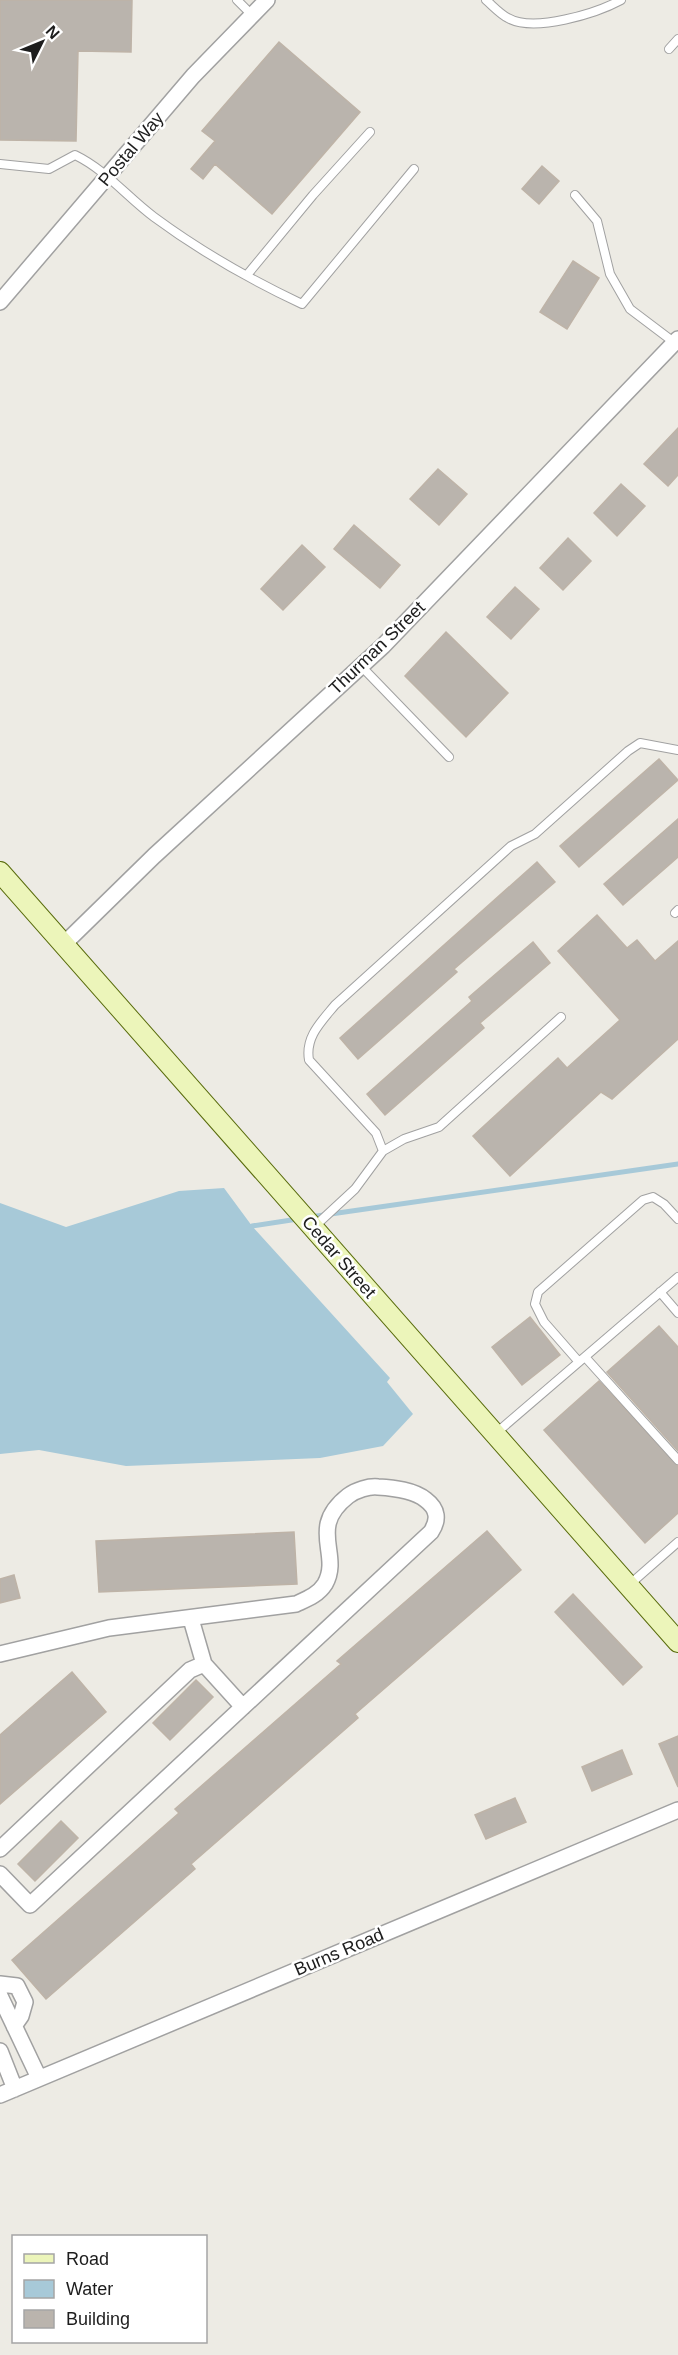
<svg xmlns="http://www.w3.org/2000/svg" width="678" height="2355" viewBox="0 0 678 2355" font-family="Arial,sans-serif">
<style>
.water{fill:#a7c9d8}
.lines{fill:none;stroke-linecap:round;stroke-linejoin:round}
.stream{stroke:#a7c9d8;stroke-width:5}
.building{fill:#bab4ad;stroke:#beb3a7;stroke-width:1.5}
.lane-casing{stroke:#a1a1a1;stroke-width:10}
.street-casing{stroke:#a1a1a1;stroke-width:18}
.secondary-casing{stroke:#596c0c;stroke-width:22}
.lane{stroke:#fff;stroke-width:8}
.street{stroke:#fff;stroke-width:15}
.secondary{stroke:#ecf5ba;stroke-width:20}
.labels{text-anchor:middle;dominant-baseline:central;stroke-width:5;stroke-linejoin:round;paint-order:stroke}
.street-label{font-size:18px;fill:#1d1d1d;stroke:#fff}
</style>
<rect width="100%" height="100%" fill="#edebe4"/>
<path class="water" d="M224,1188L252,1226L390,1378L387,1382L413,1414L383,1446L320,1458L126,1466L39,1450L0,1454V1203L66,1227L179,1191Z"/>
<g class="lines">
<path class="stream" d="M310,1217L678,1164
M252,1226L298,1219"/>
</g>
<path class="building" d="M0,0H132L131,52L78,51L76,141L0,140Z
M279,42L360,112L272,214L215,164L203,179L191,169L215,141L202,131Z
M542,166L559,181L539,204L522,189Z
M573,261L599,278L567,329L540,312Z
M678,428V475L668,486L644,464Z
M438,469L467,494L439,525L410,499Z
M621,484L645,506L617,536L594,513Z
M354,525L400,565L380,588L334,549Z
M568,538L591,561L563,590L540,568Z
M302,545L325,567L283,610L261,589Z
M515,587L539,609L511,639L487,617Z
M446,632L508,693L466,737L405,676Z
M659,759L678,780L579,867L560,846Z
M678,819V857L623,905L604,884Z
M537,862L555,882L454,969L457,972L358,1059L340,1038Z
M597,915L627,948L637,940L655,961L678,941V1039L612,1099L601,1092L510,1176L473,1136L558,1058L567,1068L620,1020L558,951Z
M533,942L550,963L480,1023L484,1028L385,1115L367,1094L472,1001L469,997Z
M530,1317L560,1355L522,1385L492,1347Z
M659,1326L678,1347V1451L607,1372Z
M599,1381L678,1466V1513L645,1543L544,1430Z
M487,1531L521,1570L355,1714L358,1718L191,1864L195,1869L46,1999L12,1960L179,1813L175,1809L341,1664L337,1661Z
M294,1532L297,1584L99,1592L96,1541Z
M14,1575L20,1598L0,1603V1579Z
M573,1594L642,1667L623,1685L555,1612Z
M72,1672L106,1712L0,1804V1735Z
M196,1680L213,1697L170,1740L153,1723Z
M678,1736V1787L659,1744Z
M622,1750L632,1774L592,1791L582,1767Z
M515,1798L526,1822L486,1839L475,1815Z
M61,1821L78,1838L35,1881L18,1864Z"/>
<g class="lines">
<g class="lane-casing">
<path id="lane" d="M237,0L252,15
M486,0C493,6 500,14 508,18C534,33 597,13 621,0
M669,49L678,39
M0,164L49,169L75,155C106,170 127,197 154,217C200,251 251,280 302,304L414,169
M575,195L597,221L610,274L630,309L675,343
M247,275L313,195L370,132
M361,666L449,757
M675,913L678,910
M383,1151L404,1139L439,1127L561,1017
M314,1227L355,1189L383,1151L376,1133L309,1060C305,1037 321,1022 335,1005L511,846L535,834L628,751L640,743L678,750
M660,1292L678,1313
M585,1357L678,1460
M579,1362L544,1322L535,1304L538,1292L643,1200L653,1197L664,1204L678,1219
M495,1434L678,1277
M629,1585L678,1542"/>
</g>
<g class="street-casing">
<path id="street" d="M0,302L193,76L267,0
M64,944L154,856L383,646L678,339
M191,1619L204,1664L243,1707
M0,1654L109,1628L296,1604C307,1599 318,1595 325,1584C342,1554 307,1528 348,1496C356,1490 369,1486 378,1487C394,1488 414,1490 426,1500C438,1509 439,1520 431,1532L30,1905L0,1874
M0,1849L190,1670L204,1664
M0,1984L17,1986L25,2002L21,2016L14,2026
M0,1996L39,2078
M0,2051L15,2089
M0,2095L678,1810"/>
</g>
<g class="secondary-casing">
<path id="secondary" d="M0,872L678,1642"/>
</g>
<use href="#lane" class="lane"/>
<use href="#street" class="street"/>
<use href="#secondary" class="secondary"/>
</g>
<g class="labels">
<g class="street-label">
<text transform="translate(131 149) rotate(-50)">Postal Way</text>
<text transform="translate(377 648) rotate(-44)">Thurman Street</text>
<text transform="translate(339 1257) rotate(49)">Cedar Street</text>
<text transform="translate(339 1952) rotate(-23)">Burns Road</text>
</g>
</g>
<rect x="12" y="2235" width="195" height="108" fill="#ffffff" stroke="#a5a5a5" stroke-width="1.5"/>
<rect x="24" y="2254" width="30" height="9" fill="#ecf5ba" stroke="#a5a5a5" stroke-width="1.5"/>
<text x="66" y="2265" font-size="18" fill="#1d1d1d">Road</text>
<rect x="24" y="2280" width="30" height="18" fill="#a7c9d8" stroke="#a5a5a5" stroke-width="1.5"/>
<text x="66" y="2295" font-size="18" fill="#1d1d1d">Water</text>
<rect x="24" y="2310" width="30" height="18" fill="#bab4ad" stroke="#a5a5a5" stroke-width="1.5"/>
<text x="66" y="2325" font-size="18" fill="#1d1d1d">Building</text>
<g transform="translate(42 42) rotate(47)" stroke="#ffffff" stroke-width="4.5" paint-order="stroke">
<path d="M0-4.5L10 22L0 15L-10 22Z" fill="#1d1d1d"/>
<text y="-9" font-size="16" font-weight="bold" text-anchor="middle" fill="#1d1d1d">N</text>
</g>
</svg>
